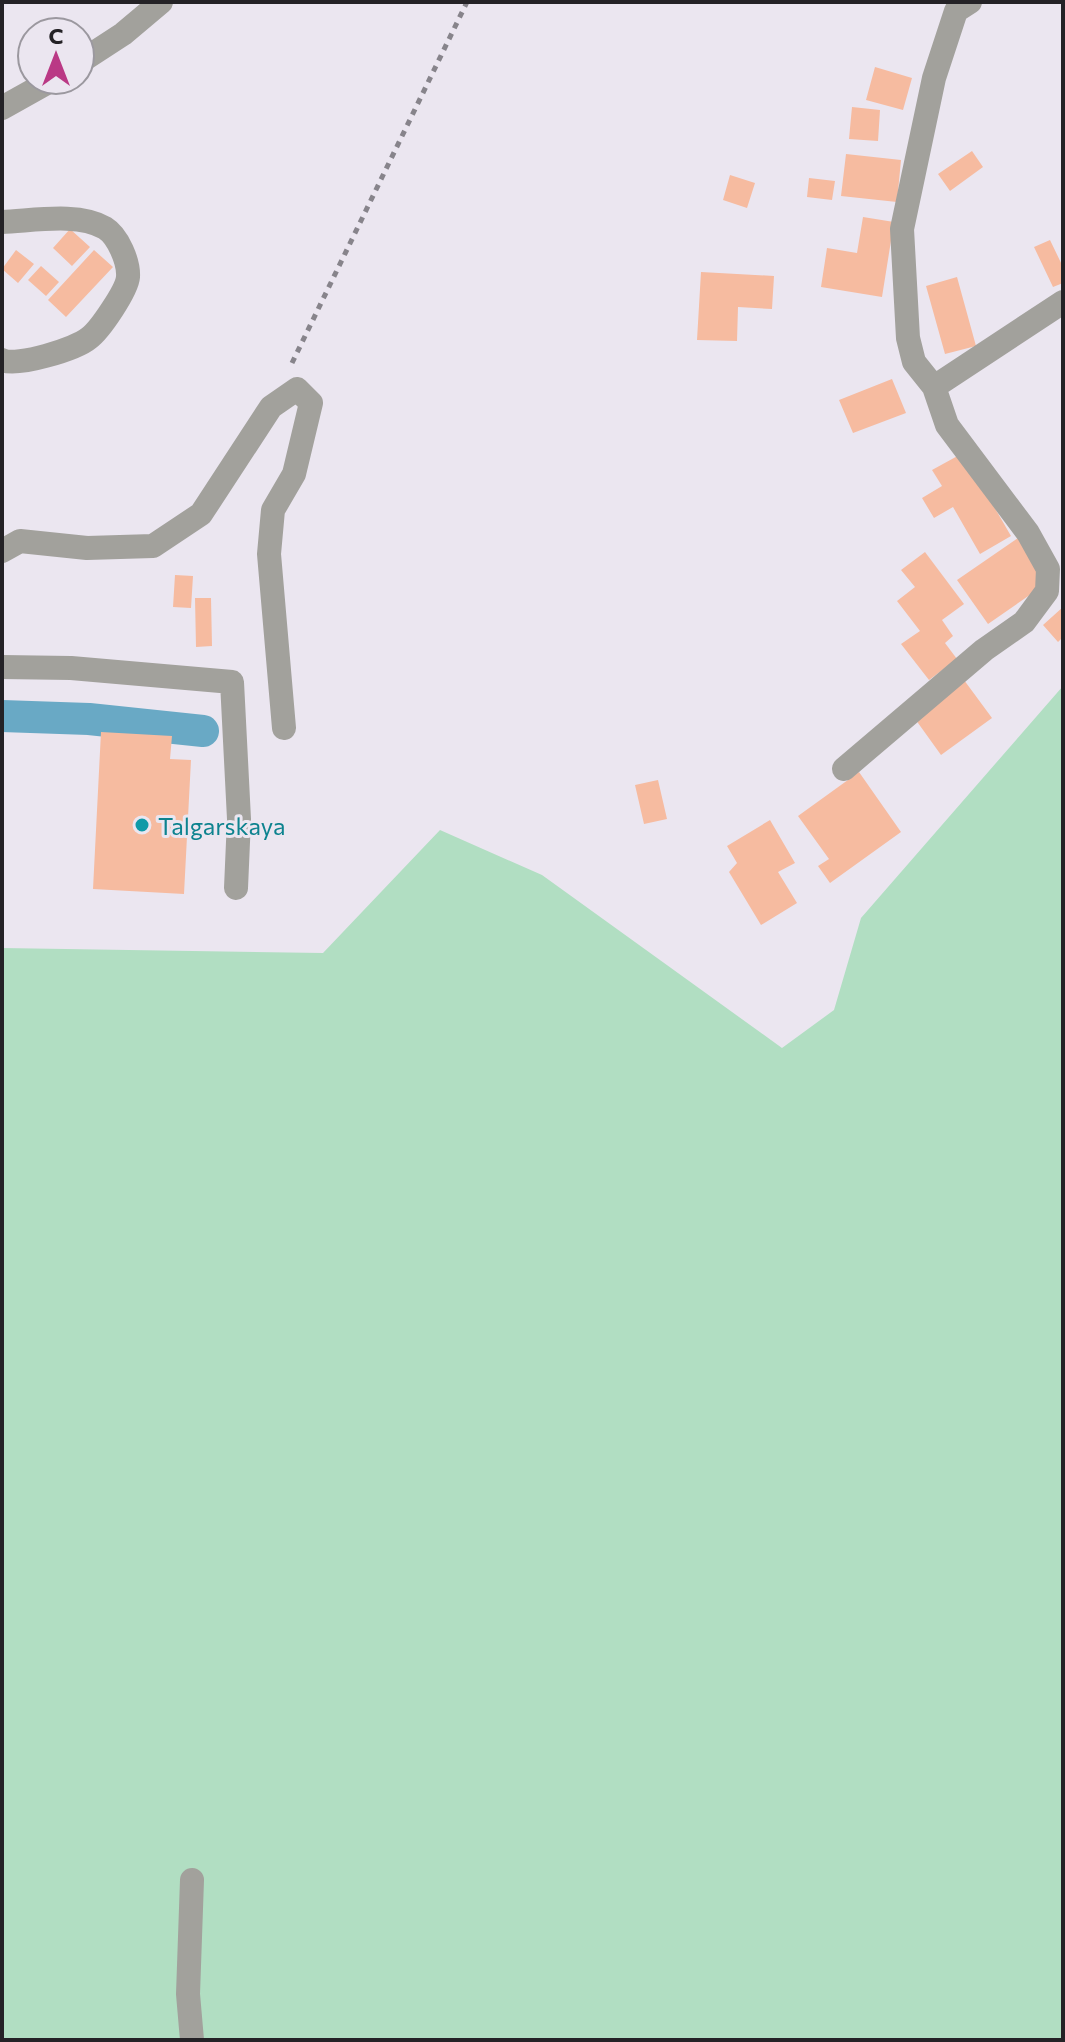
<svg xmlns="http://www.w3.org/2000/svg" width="1065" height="2042" viewBox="0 0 1065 2042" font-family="Commissioner,sans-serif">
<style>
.green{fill:#b1dec2}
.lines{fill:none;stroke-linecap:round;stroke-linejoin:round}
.canal{stroke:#69a9c5;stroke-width:32}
.building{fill:#f6bba0}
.path{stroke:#87848b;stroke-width:5;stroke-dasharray:6 6;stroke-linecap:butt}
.street{stroke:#a2a19c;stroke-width:24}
.culture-dot{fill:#0f9aa8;stroke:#ebe6f0;stroke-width:3}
.labels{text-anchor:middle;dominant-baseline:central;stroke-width:6;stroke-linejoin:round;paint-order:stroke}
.culture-label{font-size:24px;fill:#0d838f;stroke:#ebe6f0;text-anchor:start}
</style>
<rect width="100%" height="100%" fill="#ebe6f0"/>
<path class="green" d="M1063,686V2040H2V948L323,953L440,830L542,875L782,1048L834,1010L861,918Z"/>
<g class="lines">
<path class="canal" d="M2,716L89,719L203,731"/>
</g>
<path class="building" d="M875,67L912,78L903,110L866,100Z
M852,107L880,110L878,141L849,139Z
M972,151L983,167L950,191L938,174Z
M846,154L901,160L897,202L841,196Z
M730,175L755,183L747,208L723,200Z
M809,178L835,181L832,200L807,197Z
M863,217L894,222L882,297L821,287L827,248L857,253Z
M70,229L90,247L72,266L53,248Z
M1050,240L1063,267V283L1053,287L1034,247Z
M16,250L34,264L18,283L2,269Z
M94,250L113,267L66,317L48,300Z
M41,266L59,282L46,296L28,280Z
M701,272L774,276L772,309L738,307L737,341L697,340Z
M957,277L976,346L945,354L926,286Z
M892,379L906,413L853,433L839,400Z
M963,453L1011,536L980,554L953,507L934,518L922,498L942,486L932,470Z
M1018,538L1037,566V590L988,624L957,580Z
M925,552L964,604L942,620L953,636L945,643L957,659L929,680L901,644L920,631L897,601L915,587L901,570Z
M175,575L193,576L191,608L173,607Z
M195,598H211L212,646L196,647Z
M1063,607V637L1058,642L1043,625Z
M964,680L992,718L941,755L913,716Z
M101,732L172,736L170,759L191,760L184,894L93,889Z
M859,772L901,832L830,883L818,866L829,859L798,816Z
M658,780L667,819L644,824L635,785Z
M770,820L795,863L778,872L797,903L761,925L729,872L737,863L727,846Z"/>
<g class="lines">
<path class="path" d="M292,363L467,2"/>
<path class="street" d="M80,62L123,34L161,2
M2,108L52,80
M2,222C32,221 78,212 105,228C118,236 129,262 128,277C127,290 100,330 89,338C76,349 17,367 2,360
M934,387L914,362L908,338L902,229L934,78L956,11L970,2
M2,551L20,541L87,548L153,546L201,514L271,407L297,389L311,403L294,474L273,510L269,554L284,728
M2,667L71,668L232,682L239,819L236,888
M844,769L984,650L1024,622L1047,591L1048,569L1028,533L947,425L934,387L1063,302
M192,2040L188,1994L192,1880"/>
</g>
<circle class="culture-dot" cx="142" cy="825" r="8"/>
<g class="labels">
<g class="culture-label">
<text x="158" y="825">Talgarskaya</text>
</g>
</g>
<rect width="1065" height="2042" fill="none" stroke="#242226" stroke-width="8"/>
<g transform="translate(56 56)"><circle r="38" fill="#ebe6f0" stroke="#9b989f" stroke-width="2"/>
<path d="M0-6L14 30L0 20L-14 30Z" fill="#ba3985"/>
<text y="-12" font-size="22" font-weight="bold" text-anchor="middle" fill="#242226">С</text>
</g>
</svg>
